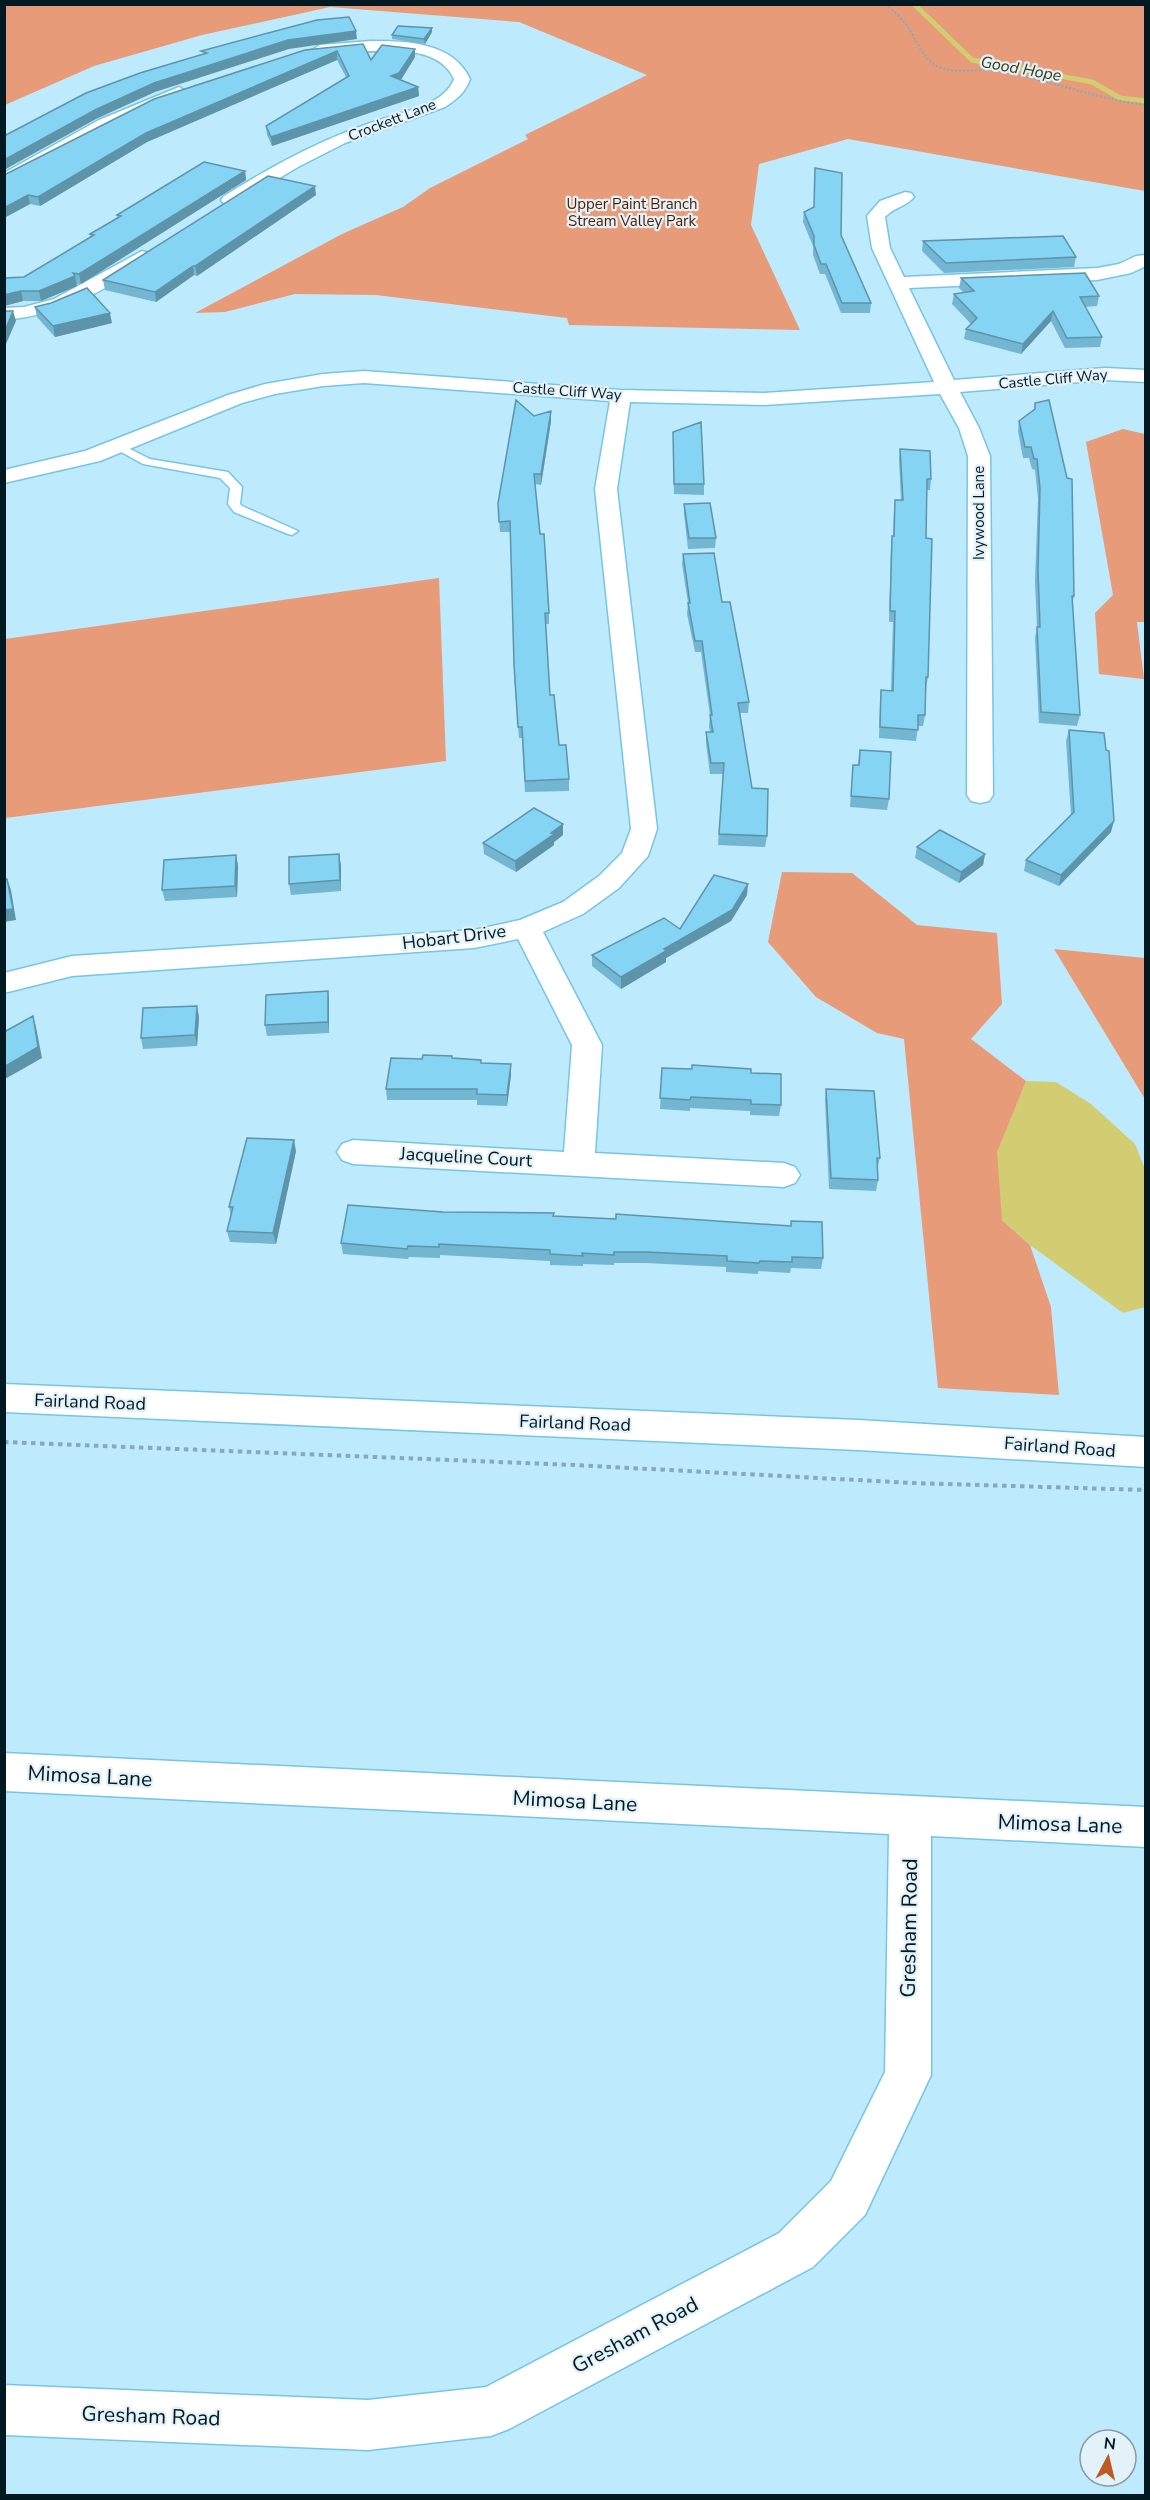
<svg xmlns="http://www.w3.org/2000/svg" width="1150" height="2500" viewBox="0 0 1150 2500" font-family="'Nunito Sans',sans-serif">
<style>
.green{fill:#e79b78}
.water{fill:#d2cc72}
.lines{fill:none;stroke-linecap:round;stroke-linejoin:round}
.stream{stroke:#d2cc72;stroke-width:5}
.lane-casing{stroke:#77c5e4;stroke-width:3}
.street-casing{stroke:#77c5e4;stroke-width:3}
.secondary-casing{stroke:#77c5e4;stroke-width:3}
.path-far1{stroke:#84abbb;stroke-width:2;stroke-dasharray:2 2;stroke-linecap:butt}
.path{stroke:#84abbb;stroke-width:4;stroke-dasharray:4.5 4.5;stroke-linecap:butt}
.lane{fill:#fff;fill-rule:evenodd}
.street{fill:#fff;fill-rule:evenodd}
.secondary{fill:#fff;fill-rule:evenodd}
.wall{fill:#72b6d1}
.shaded-wall{fill:#5d94aa}
.building{fill:#85d4f3;stroke:#5d94aa;stroke-width:1.5}
.labels{text-anchor:middle;dominant-baseline:central;stroke-width:4.5;stroke-linejoin:round;paint-order:stroke}
.far-street-label{font-size:15px;fill:#021922;stroke:#e3f2f8}
.far-park-label{font-size:15px;fill:#4f1c00;stroke:#e3f2f8}
.far-water-label{font-size:16px;font-style:italic;fill:#3b3912;stroke:#e3f2f8}
.street-label{font-size:18px;fill:#021922;stroke:#e3f2f8}
.near-street-label{font-size:21px;fill:#021922;stroke:#e3f2f8}
</style>
<rect width="100%" height="100%" fill="#bdeafd"/>
<path class="green" d="M5,4L1145,5V191L848,139L759,164L751,225L800,330L569,325L567,318L376,295L295,294L225,312L195,313L342,234L403,207L430,188L528,139L525,135L647,75L519,22L330,7L202,35L94,66L5,105Z
M1123,429L1145,434L1146,622H1137L1144,679L1099,674L1095,613L1113,595L1086,442Z
M439,578L446,761L5,818V639Z
M782,872L852,873L917,925L997,933L1002,1004L971,1039L1026,1081L1014,1114L1002,1220L1030,1245L1051,1307L1059,1395L938,1388L904,1039L877,1033L816,997L768,942Z
M1054,949L1145,958V1099Z"/>
<path class="water" d="M1026,1081L1056,1082L1091,1104L1135,1144L1145,1169V1307L1123,1313L1030,1245L1002,1220L997,1152Z"/>
<g class="lines">
<path class="stream" d="M914,4L972,60L1092,82L1120,98L1146,101"/>
<g class="lane-casing">
<path id="lane" d="M118,443L150,459L228,472L242,487L240,504L242,506L298,531L292,535L288,534L234,512L228,504L230,488L220,478L143,464L114,448L112,446Z"/>
</g>
<g class="street-casing">
<path id="street" d="M371,41C407,41 453,42 470,79C465,93 457,99 445,107L345,143L298,167L236,204H224L221,200L224,196C277,163 329,135 389,117C411,110 445,103 454,79C431,27 325,65 312,50L320,45Z
M179,87L187,92L185,95L111,128L4,185V173L99,120Z
M905,192L911,193L914,197C907,206 893,208 885,217L890,248L904,277L1097,268L1119,264L1136,256L1146,255V266L1131,273L1097,280L909,288L954,380L1105,368L1146,370V382L1105,380L960,392L979,428L990,456L993,795L989,801L980,803L971,801L967,795L968,456L959,428L940,394L764,405L630,402L617,489L657,829L648,856L619,888L583,914L543,932L602,1045L595,1153L784,1163L795,1167L800,1175L795,1183L784,1187L353,1164L342,1160L337,1152L342,1144L353,1140L564,1152L572,1045L518,939L474,948L72,976L4,993V973L72,956L474,930L520,920L563,902L599,876L622,853L631,829L595,489L610,401L364,383L323,386L275,394L242,403L100,461L4,483V470L85,451L228,395L265,384L323,374L364,371L621,390L764,393L934,382L872,248L867,216L880,201Z
M142,251L149,253L151,257L149,261C101,292 63,315 4,320V308L24,307L54,299Z
M4,1753L1146,1807V1847L931,1836V2075L865,2215L813,2267L509,2429L491,2436L368,2450L4,2435V2385L368,2400L486,2387L779,2233L831,2181L885,2072L889,1834L4,1791Z"/>
</g>
<g class="secondary-casing">
<path id="secondary" d="M4,1384L858,1420L1146,1437V1467L858,1450L4,1412Z"/>
</g>
<path class="path-far1" d="M886,4C892,10 900,17 906,24C916,37 922,60 939,67C956,75 980,67 998,71C1048,79 1095,99 1146,105"/>
<path class="path" d="M4,1442L574,1465L913,1483L1146,1490"/>
<use href="#lane" class="lane"/>
<use href="#street" class="street"/>
<use href="#secondary" class="secondary"/>
</g>
<path class="wall" d="M432,28V32L425,44L392,39V35Z
M363,44L371,60L415,57L401,80L418,87L419,96L272,146L267,135L266,126L346,77L337,60L147,142L40,206L30,204L4,218V175L154,99Z
M815,168L841,235L871,303L870,313H841L825,274H820L813,255V246L803,222L804,212L814,208Z
M245,171L246,180L81,284H76L77,286L41,301H23L4,306L24,277L91,237L90,234L118,218L117,215Z
M316,195L197,276L194,275L156,302L105,290L103,280Z
M923,241L1076,257L1074,267L944,273L922,251Z
M961,278L1099,296L1097,306L1085,307L1102,337L1100,347L1065,348L1051,321L1021,354L964,339L966,329L971,324L952,304L954,294L964,293L959,288Z
M35,307L112,323L55,337L37,317Z
M1035,403L1074,596L1072,604L1080,715L1077,726L1039,723L1035,638L1037,628L1035,581L1038,499L1035,470L1032,469L1029,458H1023L1018,431L1019,421L1034,411Z
M534,416L551,421L541,485L535,484L549,613V624H545L550,695L559,745L569,779V791L525,792L522,738H519L514,675L511,532H500L498,503Z
M673,432L704,484V495L674,494Z
M900,449L931,479L930,490H927L926,538L928,677L926,688L925,715L923,726H918L916,741L879,738L880,701L881,690H891L893,622H889L891,547L892,536H893L894,510L895,500H901L899,460Z
M684,504L716,538L715,548L688,549L684,514Z
M683,554L722,602L749,702L748,713H740L752,788L767,836L765,847L718,845L723,774H710L706,743V732H710L709,726L710,715L701,652H695L687,614L688,603L682,564Z
M1069,730L1106,750L1111,832L1059,886L1024,871L1026,860L1071,815L1066,741Z
M860,750L889,799L887,810L850,807L853,765H858Z
M563,835L554,842V845L516,872L484,854L483,843Z
M917,847L985,854L983,865L959,883L915,858Z
M236,855L238,866L237,897L165,901L162,890Z
M341,865V891L291,895L289,884Z
M747,895L731,921L666,958V962L621,989L592,966V955L680,929Z
M328,991L329,1002V1033L267,1036L265,1025Z
M199,1017L197,1046L143,1049L141,1038Z
M452,1058L481,1063L511,1064V1075L507,1106L477,1105V1100H387L386,1089L422,1059Z
M662,1068L751,1073L781,1105L779,1116L750,1115V1111L690,1108V1111L660,1109Z
M826,1089L880,1158L877,1169L878,1180L876,1191L829,1189L825,1100Z
M296,1151L276,1244L230,1242L227,1231L231,1216L229,1207Z
M443,1212L791,1226V1221L823,1258L821,1269L791,1268L790,1273L758,1271V1274L726,1272V1267L646,1263H614V1265L583,1264V1266L550,1265V1261L440,1255V1258L409,1257L408,1259L343,1254L341,1243Z"/>
<path class="shaded-wall" d="M432,28V32L425,44L424,39Z
M356,31L357,39L289,49L155,92L96,119L4,170V160L95,110L154,83L288,40Z
M415,49V57L400,81L391,76Z
M337,51V60L147,142L40,206L38,197L146,133Z
M418,87L419,96L272,146L271,137Z
M245,171L246,180L81,284L79,274Z
M315,186L316,195L197,276L195,266Z
M28,195L30,204L4,218V208Z
M193,266L194,275L156,302L155,292Z
M75,276L77,286L41,301L39,291Z
M21,291L23,301L4,306V295Z
M13,311L16,321L6,344L4,333Z
M1053,311L1051,321L1021,354L1023,344Z
M110,313L112,323L55,337L53,326Z
M551,411V421L541,485V474Z
M1114,821L1111,832L1059,886L1061,875Z
M563,824V835L554,842V845L516,872L515,861Z
M339,854L341,865V891L340,880Z
M985,854L983,865L959,883L961,872Z
M236,855L238,866L237,897L235,886Z
M7,879L11,890L16,920L4,922V910Z
M748,884L747,895L731,921L666,958V962L621,989V977Z
M328,991L329,1002V1033L328,1022Z
M197,1006L199,1017L197,1046L195,1035Z
M33,1016L36,1027L42,1058L5,1079L4,1082V1067Z
M511,1064V1075L507,1106V1095Z
M294,1140L296,1151L276,1244L273,1233Z"/>
<path class="building" d="M349,17L356,31L288,40L154,83L95,110L4,160V136L86,93L140,73L207,53L201,51L317,20Z
M398,26L432,28L424,39L392,35Z
M363,44L371,60L382,45L415,49L399,73L391,76L418,87L271,137L266,126L349,76L337,51L146,133L38,197L28,195L4,208V175L154,99L305,50Z
M204,162L245,171L79,274L73,273L75,276L39,291H21L4,295V278L24,277L94,235L90,234L121,216L117,215Z
M815,168L842,173L841,235L871,303H842L826,264H821L814,245V236L804,212L814,207Z
M268,176L315,186L195,266H193L155,292L103,280Z
M1063,236L1076,257L946,263L923,241Z
M1085,273L1099,296L1080,297L1102,337L1067,338L1053,311L1023,344L966,329L977,318L954,294L974,291L961,278Z
M87,288L110,313L53,326L35,307L51,303Z
M4,311H13L4,333Z
M516,400L534,416L551,411L541,474H534L540,534H544L549,613H545L550,695H554L559,745H566L569,779L525,781L522,727H518L514,664L510,521L499,522L498,503Z
M1049,400L1067,478L1072,479L1074,596H1072L1080,715L1041,712L1037,627H1040L1038,570L1040,488L1037,459H1034L1031,447H1025L1019,421L1035,409V403Z
M701,422L704,484H674L673,432Z
M900,449L930,451L931,479H927L926,538L932,539L928,677H926L925,715H918V730L880,727L881,690L893,691L895,611H890L892,536H894L895,500H903Z
M710,503L716,538H689L684,504Z
M714,553L722,602H730L749,702L738,703L752,788L768,789L767,836L719,834L724,763H711L706,732H713L710,715H712L702,641H695L688,603H690L683,554Z
M1069,730L1104,733L1106,750L1109,751L1114,821L1061,875L1026,860L1074,812Z
M860,750L891,752L889,799L851,796L853,765H859Z
M534,808L563,824L551,833L554,834L515,861L483,843Z
M940,830L985,854L961,872L917,847Z
M339,854L340,880L289,884V857Z
M236,855L235,886L162,890L164,860Z
M714,875L748,884L732,910L664,949L666,951L621,977L592,955L664,918L680,929Z
M4,879H7L13,909L4,910Z
M328,991V1022L265,1025L266,995Z
M197,1006L195,1035L141,1038L143,1008Z
M33,1016L38,1047L4,1067V1032Z
M423,1055L452,1056V1058L481,1060V1063L511,1064L507,1095L477,1094V1089H386L391,1058L422,1059Z
M692,1065L751,1069V1073L781,1074V1105L751,1104V1100L691,1097L690,1100L660,1098L662,1068L692,1069Z
M826,1089L874,1091L880,1158H877L878,1180L831,1178Z
M247,1138L294,1140L273,1233L227,1231L233,1207H229Z
M348,1205L443,1212L554,1213L553,1216L616,1219V1214L791,1226V1221L822,1222L823,1258L792,1257V1262L760,1261L759,1263L727,1261V1256L647,1252H614V1255L582,1253L583,1256L550,1254V1250L439,1244V1247L408,1246L407,1249L341,1243Z"/>
<g class="labels">
<g class="far-street-label">
<text transform="translate(392 120) rotate(-21)">Crockett Lane</text>
<text transform="translate(1053 379) rotate(-5)">Castle Cliff Way</text>
<text transform="translate(567 391) rotate(4)">Castle Cliff Way</text>
<text transform="translate(979 513) rotate(-90)">Ivywood Lane</text>
</g>
<g class="far-park-label">
<text x="632" y="204">Upper Paint Branch<tspan x="632" dy="17">Stream Valley Park</tspan></text>
</g>
<g class="far-water-label">
<text transform="translate(1021 69) rotate(10)">Good Hope</text>
</g>
<g class="street-label">
<text transform="translate(454 937) rotate(-7)">Hobart Drive</text>
<text transform="translate(466 1157) rotate(3)">Jacqueline Court</text>
<text transform="translate(90 1402) rotate(2)">Fairland Road</text>
<text transform="translate(575 1423) rotate(2)">Fairland Road</text>
<text transform="translate(1060 1447) rotate(4)">Fairland Road</text>
</g>
<g class="near-street-label">
<text transform="translate(90 1776) rotate(3)">Mimosa Lane</text>
<text transform="translate(575 1801) rotate(3)">Mimosa Lane</text>
<text transform="translate(1060 1824) rotate(2)">Mimosa Lane</text>
<text transform="translate(909 1928) rotate(-89)">Gresham Road</text>
<text transform="translate(635 2335) rotate(-28)">Gresham Road</text>
<text transform="translate(151 2416) rotate(2)">Gresham Road</text>
</g>
</g>
<rect width="1150" height="2500" fill="none" stroke="#021922" stroke-width="12"/>
<g transform="translate(1108 2458) rotate(7)"><circle r="28" fill="#e3f2f8" stroke="#899ba2" stroke-width="1.5"/>
<path d="M0-4.5L10 22L0 15L-10 22Z" fill="#be5a25"/>
<text y="-9" font-size="16" font-weight="bold" text-anchor="middle" fill="#021922">N</text>
</g>
</svg>
